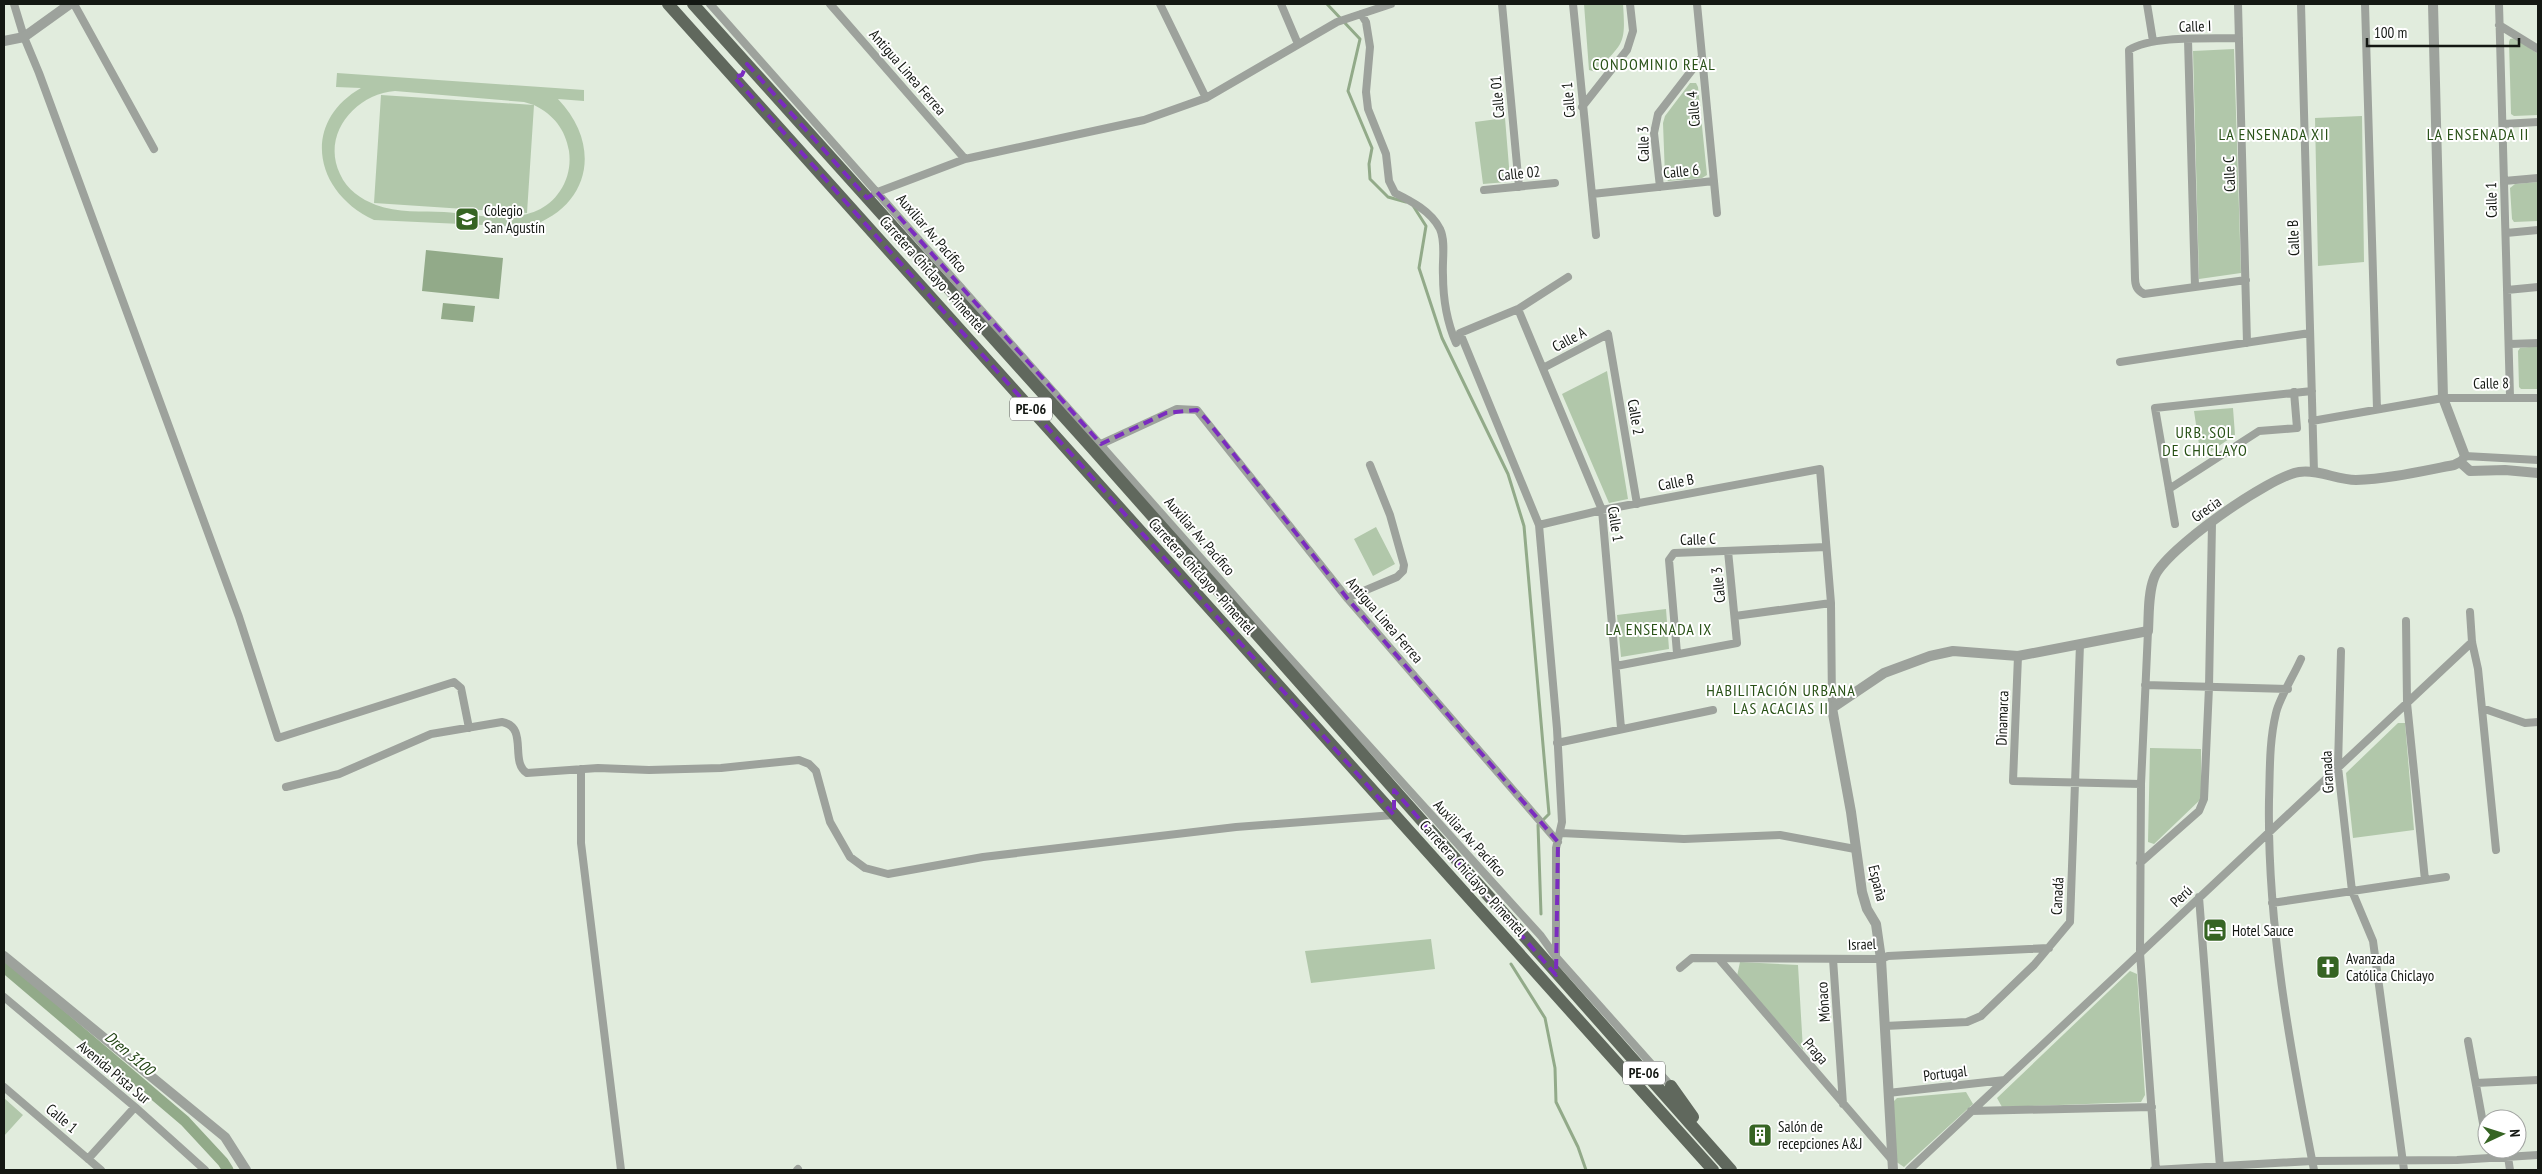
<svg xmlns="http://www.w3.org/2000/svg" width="2542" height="1174" viewBox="0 0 2542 1174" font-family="'PT Sans Narrow',sans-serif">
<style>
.green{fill:#b1c7aa;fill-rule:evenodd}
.water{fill:#92aa89}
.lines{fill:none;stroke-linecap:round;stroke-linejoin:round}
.stream{stroke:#92aa89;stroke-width:3}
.canal{stroke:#92aa89;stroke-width:11}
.minor{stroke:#9da29c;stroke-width:8}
.tertiary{stroke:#9da29c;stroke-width:10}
.primary{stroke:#60685d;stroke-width:12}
.marked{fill:none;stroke:#7b2cbf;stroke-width:4;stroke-dasharray:10 6;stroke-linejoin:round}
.labels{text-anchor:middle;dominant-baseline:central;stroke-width:4;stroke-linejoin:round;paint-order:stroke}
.shield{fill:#fff;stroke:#5a5d5a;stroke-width:1}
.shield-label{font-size:14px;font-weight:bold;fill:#141813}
.street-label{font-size:15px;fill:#141813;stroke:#fff}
.poi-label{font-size:15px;fill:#141813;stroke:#fff;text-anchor:start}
.neighbourhood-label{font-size:16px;letter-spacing:1px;fill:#285116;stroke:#fff}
.water-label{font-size:16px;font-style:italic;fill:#224414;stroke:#fff}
</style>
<rect width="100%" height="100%" fill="#e1ecdd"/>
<path class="green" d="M1584,4H1623C1626,46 1623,42 1596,72L1589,70Z
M2515,38L2538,54V115L2514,116L2511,114L2509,42L2510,39Z
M2234,49L2241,273L2199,279L2193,51Z
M337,73L584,90V101L558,99C603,146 590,207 528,227L374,220C315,193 300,123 361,88L336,87ZM395,91L524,102L534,105L381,95L374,203L527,213L534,105C554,115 565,129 569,151C571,165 568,179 560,191C535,229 482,215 444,212C423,211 397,213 376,205C361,199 347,190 340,174C321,135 355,94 395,91Z
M1690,83H1696L1698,87L1707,175L1702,178L1668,181L1665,176L1663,123L1665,116Z
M2362,116L2364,262L2318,266L2315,118Z
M1505,118L1510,179L1507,182L1483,184L1475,122Z
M2538,182V221L2514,222L2512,219L2510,188L2515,184Z
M2538,346V389H2521L2519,387L2518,351L2520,348Z
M1607,371L1628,499L1609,503L1562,394Z
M2233,408L2235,435L2201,458L2194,411Z
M1376,527L1395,564L1373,576L1354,539Z
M1666,609L1669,649L1621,657L1617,615Z
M2398,723H2405L2414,830L2353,838L2346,773Z
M2150,748L2201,749V799L2154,844L2148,842Z
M1431,939L1435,969L1311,983L1305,951Z
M1740,962L1798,965L1803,1050L1737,976Z
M2130,971L2137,974L2145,1095L2141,1102L2002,1107L1997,1098Z
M1966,1092L1973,1104L1904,1167L1895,1161L1893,1102L1897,1098Z
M4,1098L23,1115L4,1136Z"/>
<path class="water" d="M426,250L503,258L499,299L422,291Z
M443,303L475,306L473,322L441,319Z"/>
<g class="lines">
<path class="stream" d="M1327,4L1360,39L1348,91L1372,148L1369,164L1370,179L1388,197L1406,202
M1412,204L1426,226L1419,268L1442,338L1508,474L1524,526L1549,814L1538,825L1541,914
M1511,964L1545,1018L1555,1068L1556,1102L1578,1147L1586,1170"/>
<path class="canal" d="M4,967L185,1121L223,1162L228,1170"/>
<path class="minor" d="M14,4L24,37L39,73L239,617L278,738L454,682L461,688L469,728
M74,4L154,149
M710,4L1284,652L1541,936L1556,957L1671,1086
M830,4L965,159
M1160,4L1206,98
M1281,4L1298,44
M1502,4L1519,187
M1573,4L1596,235
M1697,4L1717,213
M2147,4L2153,41
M2238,4L2247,343
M2301,4L2314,472
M2365,4L2377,409
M2499,4L2510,396
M1361,14L1366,22L1370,47L1366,92L1368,109L1386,154L1389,181L1395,193C1411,201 1431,211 1440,229C1446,242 1442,260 1443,275C1443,298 1447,322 1456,343
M2499,25L2538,49
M2239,38C2211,39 2152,35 2129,50L2135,278C2135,286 2137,290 2144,294L2246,280
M2188,40L2195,287
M1582,107L1627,50L1633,31L1630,4
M2503,124L2538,122
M2504,181L2538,178
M1660,187L1654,133L1658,114L1702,57
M1484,190L1555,183
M875,193L965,159L1144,120L1206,98L1337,22L1391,4
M1592,194L1714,181
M2506,233L2538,230
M2507,290L2538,287
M1518,309L1602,510L1621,728
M2510,344L2538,343
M2120,362L2310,333
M1543,368L1608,334L1637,504
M2312,421L2443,398H2538
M1099,445L1177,409L1197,410L1347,598L1558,842
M2462,459L2465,456L2538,460
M2169,489L2259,431L2297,428L2294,392
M2175,524L2155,408L2312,391
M1539,525L1602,510L1820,469L1831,603L1832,708
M1347,598L1397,577L1403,571L1404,565L1390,515L1370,465
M2470,612L2472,642L2478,669L2496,850
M1735,616L1831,603
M2406,621L2407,703L2425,880
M2148,631L2141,784L2140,953L2156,1170
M2341,651L2338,767L2352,891L2373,941L2404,1170
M1677,653L1669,560L1674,553L1826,547
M2018,656L2013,781L2141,784
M2301,659C2295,673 2279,699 2276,713C2269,742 2270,771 2269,800C2267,924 2290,1048 2314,1170
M1616,666L1737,643L1728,551
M2145,685L2288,689
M2482,708L2525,723L2538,722
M1557,743L1713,710
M581,769V843L621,1170
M286,787L339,774L431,734L502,722C529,727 509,762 527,773L598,768L649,770L721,768L799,760L809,764L816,771L830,822L850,857L865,868L888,874L983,857L1236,827L1394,815
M1561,833L1684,839L1780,835L1855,849
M2140,863L2199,811L2204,799L2209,687L2212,523
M2199,897L2220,1167
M2272,903L2446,877
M1556,958V848L1562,822L1557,729L1539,525L1460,333L1518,309L1568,277
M1719,959L1892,1160
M1833,959L1843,1104
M1680,968L1692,958L1881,959L1888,956L2049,948
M4,997L135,1107L205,1170
M1885,1026L1967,1022L1981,1016L2034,965L2070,922L2080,644
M2468,1041L2487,1145
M2476,1083L2538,1080
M4,1087L101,1170
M1888,1093L2005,1080
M1971,1111L2152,1107
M2508,1157L2510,1170
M88,1159L135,1107
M797,1170L798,1169
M1909,1170L2472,642
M2154,1170L2312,1161L2457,1160L2538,1155"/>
<path class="tertiary" d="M2433,4L2443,398L2465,456
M4,41L24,37L70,4
M4,956L225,1137L246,1170
M1893,1170L1881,959L1876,924L1867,909L1862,892L1851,812L1832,708L1884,673L1930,656L1953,651L2018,656L2148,631C2149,614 2148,594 2154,578C2164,550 2270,476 2299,472C2318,469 2337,480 2356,480C2389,479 2422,471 2454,465L2460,462L2470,471L2505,470L2538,473"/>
<path class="primary" d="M668,4L1713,1170
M693,4L1092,448L1731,1170
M1671,1086L1693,1117"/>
</g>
<path class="marked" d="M747,64L867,198L877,192L1101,444L1166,413L1197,410L1206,419L1347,598L1558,842L1556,975L1394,790V815L734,77L742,75Z"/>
<defs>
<g id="school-square" transform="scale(1.25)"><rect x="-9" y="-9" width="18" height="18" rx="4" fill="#366423" stroke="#fff"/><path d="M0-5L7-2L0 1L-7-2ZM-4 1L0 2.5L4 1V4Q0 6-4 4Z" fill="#fff"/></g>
<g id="hotel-square" transform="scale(1.25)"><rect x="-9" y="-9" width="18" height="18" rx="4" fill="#366423" stroke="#fff"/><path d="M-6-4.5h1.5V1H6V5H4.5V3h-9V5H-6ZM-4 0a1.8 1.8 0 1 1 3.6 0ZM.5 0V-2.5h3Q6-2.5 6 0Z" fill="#fff"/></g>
<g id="church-square" transform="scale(1.25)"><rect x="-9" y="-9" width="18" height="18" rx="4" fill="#366423" stroke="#fff"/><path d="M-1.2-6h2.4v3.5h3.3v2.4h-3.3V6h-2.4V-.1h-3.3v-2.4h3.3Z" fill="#fff"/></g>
<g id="building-square" transform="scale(1.25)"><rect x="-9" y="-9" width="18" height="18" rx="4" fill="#366423" stroke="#fff"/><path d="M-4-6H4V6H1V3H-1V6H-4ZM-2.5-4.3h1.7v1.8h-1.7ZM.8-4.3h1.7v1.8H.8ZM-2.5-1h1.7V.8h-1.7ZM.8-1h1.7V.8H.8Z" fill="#fff"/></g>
</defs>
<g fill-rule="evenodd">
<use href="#school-square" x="467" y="219"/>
<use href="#hotel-square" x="2215" y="930"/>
<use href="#church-square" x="2328" y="967"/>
<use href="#building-square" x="1760" y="1135"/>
</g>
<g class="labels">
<g class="shield">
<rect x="1010" y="397.5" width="42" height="23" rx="4"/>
<rect x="1623" y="1061.5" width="42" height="23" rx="4"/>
</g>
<g class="shield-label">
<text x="1031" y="409">PE-06</text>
<text x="1644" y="1073">PE-06</text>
</g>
<g class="street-label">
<text transform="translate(2195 26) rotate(-2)">Calle I</text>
<text transform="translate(908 72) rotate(49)">Antigua Linea Ferrea</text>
<text transform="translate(1497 97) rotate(-95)">Calle 01</text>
<text transform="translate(1568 100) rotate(-95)">Calle 1</text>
<text transform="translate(1693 109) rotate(-95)">Calle 4</text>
<text transform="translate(1643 144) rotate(-91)">Calle 3</text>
<text transform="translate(1681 171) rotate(-6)">Calle 6</text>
<text transform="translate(1519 173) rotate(-6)">Calle 02</text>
<text transform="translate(2229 174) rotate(-92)">Calle C</text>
<text transform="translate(2491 200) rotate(-91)">Calle 1</text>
<text transform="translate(932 233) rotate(49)">Auxiliar Av. Pacífico</text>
<text transform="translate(2293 238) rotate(-92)">Calle B</text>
<text transform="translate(933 274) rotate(48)">Carretera Chiclayo - Pimentel</text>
<text transform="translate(1569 339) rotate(-28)">Calle A</text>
<text transform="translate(2491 383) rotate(-1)">Calle 8</text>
<text transform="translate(1636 417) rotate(80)">Calle 2</text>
<text transform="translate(1676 482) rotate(-11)">Calle B</text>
<text transform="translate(2206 509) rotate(-35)">Grecia</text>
<text transform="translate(1616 524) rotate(81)">Calle 1</text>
<text transform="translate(1200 536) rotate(49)">Auxiliar Av. Pacífico</text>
<text transform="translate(1698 539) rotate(-2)">Calle C</text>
<text transform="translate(1202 576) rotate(48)">Carretera Chiclayo - Pimentel</text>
<text transform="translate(1718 585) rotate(-96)">Calle 3</text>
<text transform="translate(1385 620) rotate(49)">Antigua Linea Ferrea</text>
<text transform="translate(2002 718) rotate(-88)">Dinamarca</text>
<text transform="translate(2327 772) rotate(-93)">Granada</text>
<text transform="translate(1470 838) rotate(47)">Auxiliar Av. Pacífico</text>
<text transform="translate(1473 878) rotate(48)">Carretera Chiclayo - Pimentel</text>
<text transform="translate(1878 883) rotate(76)">España</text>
<text transform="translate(2057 896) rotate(-87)">Canadá</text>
<text transform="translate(2181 896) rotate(-43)">Perú</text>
<text transform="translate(1862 944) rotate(-2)">Israel</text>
<text transform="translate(1823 1002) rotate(-94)">Mónaco</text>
<text transform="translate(1816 1051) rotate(49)">Praga</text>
<text transform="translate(114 1072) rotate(40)">Avenida Pista Sur</text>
<text transform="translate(1945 1073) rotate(-7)">Portugal</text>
<text transform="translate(62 1118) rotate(40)">Calle 1</text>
</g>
<g class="poi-label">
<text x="484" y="210">Colegio<tspan x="484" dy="17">San Agustín</tspan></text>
<text x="2232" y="930">Hotel Sauce</text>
<text x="2346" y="958">Avanzada<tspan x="2346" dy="17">Católica Chiclayo</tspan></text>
<text x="1778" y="1126">Salón de<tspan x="1778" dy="17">recepciones A&amp;J</tspan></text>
</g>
<g class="neighbourhood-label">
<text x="1654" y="64">CONDOMINIO REAL</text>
<text x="2274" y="134">LA ENSENADA XII</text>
<text x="2478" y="134">LA ENSENADA II</text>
<text x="2205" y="432">URB. SOL<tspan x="2205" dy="18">DE CHICLAYO</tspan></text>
<text x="1659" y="629">LA ENSENADA IX</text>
<text x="1781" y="690">HABILITACIÓN URBANA<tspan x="1781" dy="18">LAS ACACIAS II</tspan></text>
</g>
<g class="water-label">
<text transform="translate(130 1053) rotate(40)">Dren 3100</text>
</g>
</g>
<rect width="2542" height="1174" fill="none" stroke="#141813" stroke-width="10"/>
<g transform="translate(2502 1134) rotate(86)"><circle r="24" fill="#ffffff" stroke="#a1a3a1"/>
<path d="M0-4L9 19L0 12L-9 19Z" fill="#366423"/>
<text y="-8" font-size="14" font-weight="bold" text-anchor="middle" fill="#141813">N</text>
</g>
<path d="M2367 38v8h152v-8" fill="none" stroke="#141813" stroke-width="2.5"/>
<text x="2374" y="38" font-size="15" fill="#141813" stroke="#ffffff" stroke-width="4" paint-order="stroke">100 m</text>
</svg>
